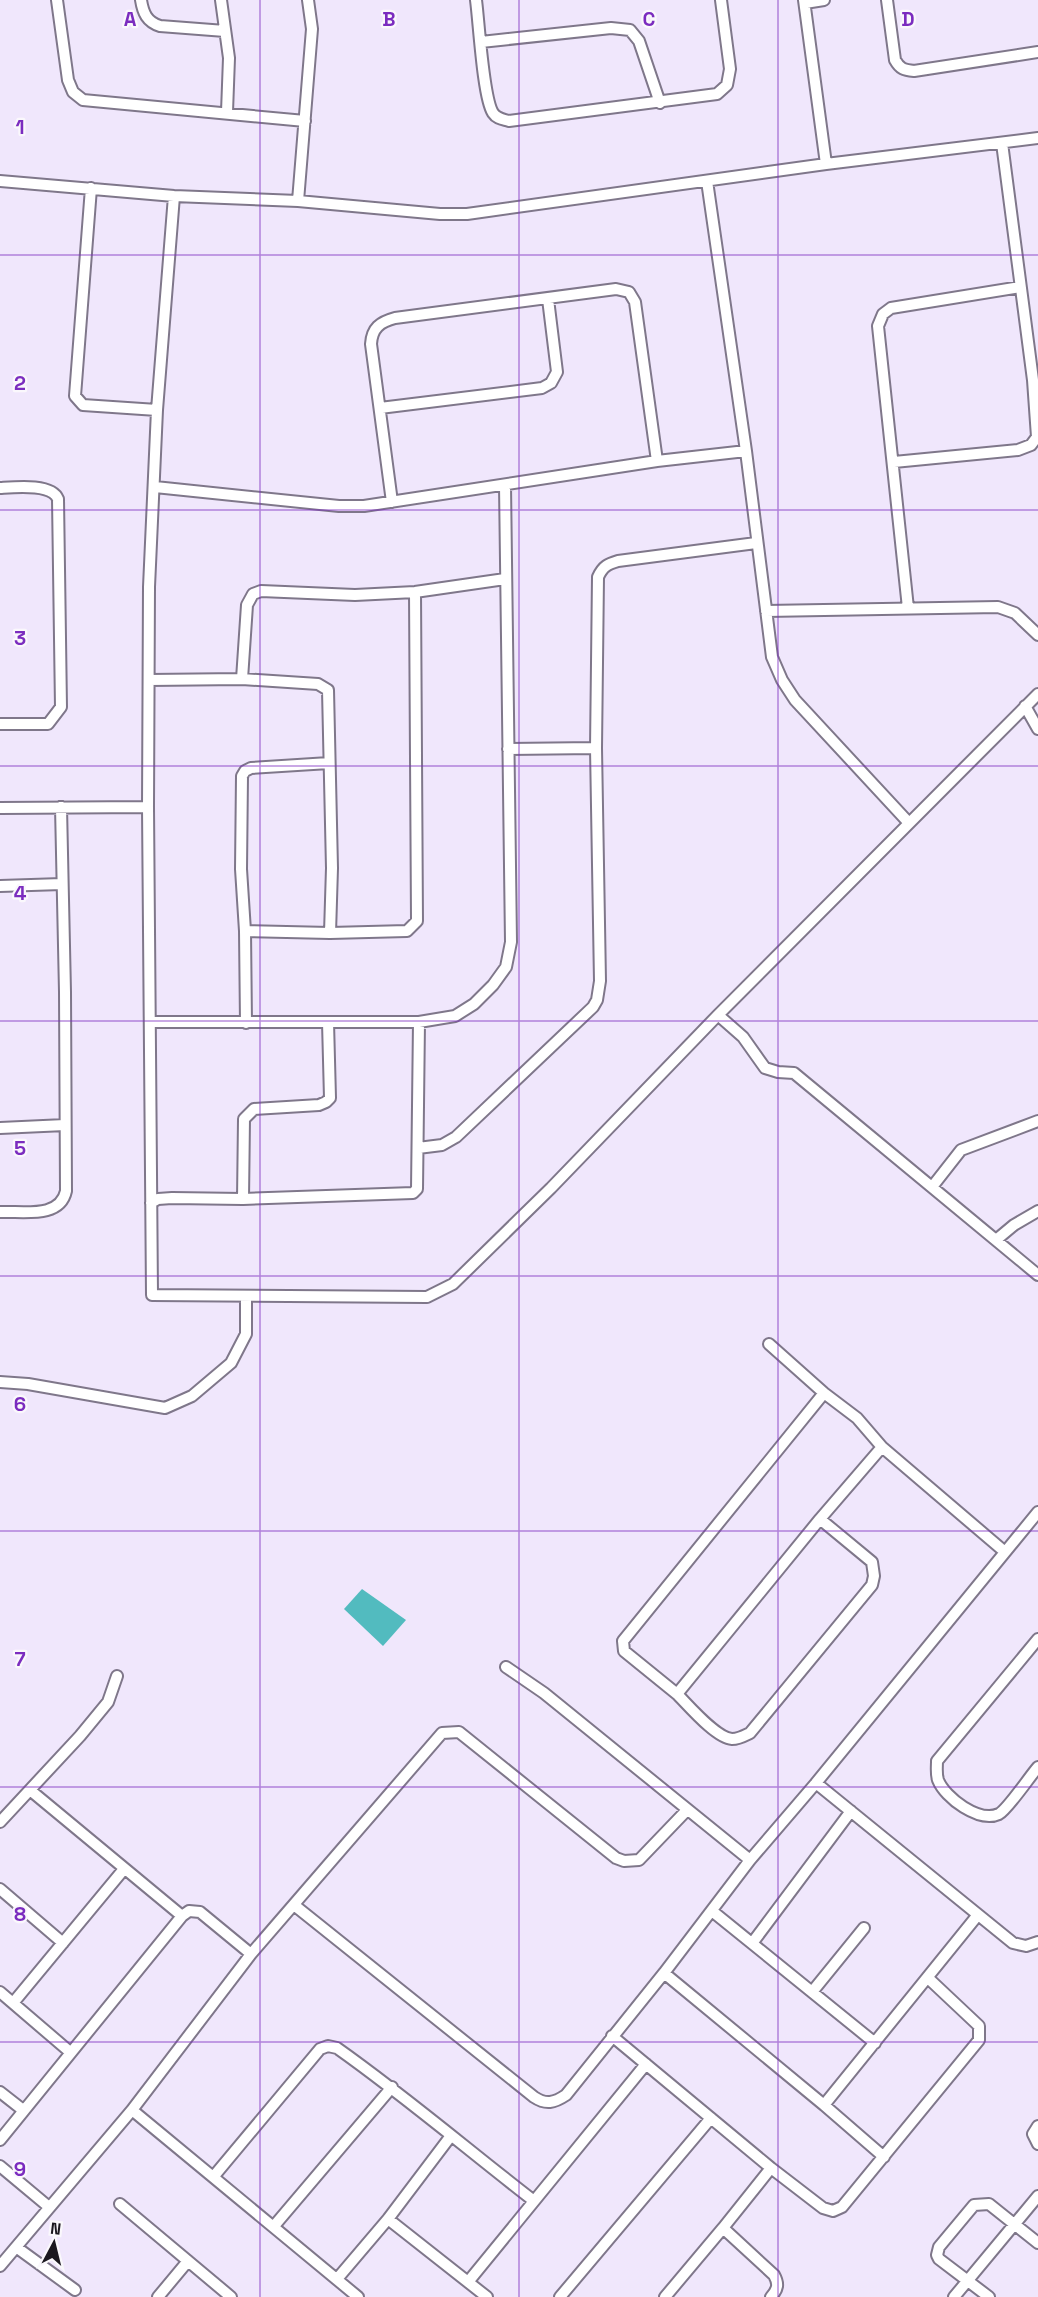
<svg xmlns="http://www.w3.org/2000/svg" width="1038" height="2297" viewBox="0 0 1038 2297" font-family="'Space Grotesk',sans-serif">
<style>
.water{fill:#52bbbf}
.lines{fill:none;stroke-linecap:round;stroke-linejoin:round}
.minor-casing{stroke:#7f778a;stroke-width:14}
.minor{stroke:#fff;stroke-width:10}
.grid{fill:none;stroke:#7b2cbf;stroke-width:1.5;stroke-opacity:0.55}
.grid-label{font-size:20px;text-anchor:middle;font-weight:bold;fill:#7b2cbf;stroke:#faf8fc;stroke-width:4.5;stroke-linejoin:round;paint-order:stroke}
</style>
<rect width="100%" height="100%" fill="#f0e7fc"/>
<path class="water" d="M362,1589L406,1620L383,1646L344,1609Z"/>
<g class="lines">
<g class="minor-casing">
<path id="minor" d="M57,0L68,80L73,92L83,100L305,121
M141,0C143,13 147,22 160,26L225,31
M221,0L229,58L227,112
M476,0C479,22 483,98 493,113C497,119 502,119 509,121L717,94L727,85L730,69L721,0
M804,0L826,164
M887,0L895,60C900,69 904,70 914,71L1038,52
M805,3L824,0
M481,42L611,28L630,30L639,41L660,103
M0,181L174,196L298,201L440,214H467L826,164L1038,138
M707,181L746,451L772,657L782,680L795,700L909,823
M91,188L75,396L83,405L157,410
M174,196L157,410L149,587L148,807L152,1295L427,1297L453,1284L551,1188L718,1015L1038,694
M298,201L312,29L308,0
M380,408L542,388L551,383L557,372L548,299
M894,462L1018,450L1031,445L1037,437L1033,380L1002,143
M155,487L339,506H364L657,461L746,451
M0,488C15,487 52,483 58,499L61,707L48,724H0
M392,502L371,344C372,328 380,322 395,318L616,289L629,292L635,302L657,461
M908,608L878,326L883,314L891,308L1020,287
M766,611L998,607L1015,613L1038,635
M242,679L247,605L253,594L261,591L355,595L415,592L505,579
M149,680L242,679L318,684L328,690L332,868L330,933L407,931L417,921L415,592
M1025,706L1038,729
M508,749L596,748
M0,808L148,807
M0,886L62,884
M245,931L330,933
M718,1015L743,1037L765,1068L778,1072L794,1073L1038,1275
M151,1022H419L455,1016L474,1004L493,985L506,967L511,942L505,485
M246,1023L245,931L241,869L242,776L245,771L251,768L329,763
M0,1128L65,1125
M418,1148L442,1145L456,1137L593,1007L597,1000L600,981L596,748L598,577C603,566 608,564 618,561L756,543
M932,1187L961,1150L1038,1121
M243,1199L244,1119L254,1109L319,1105L326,1102L330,1098L328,1022
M151,1203L158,1199L172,1198L243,1199L413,1193L417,1189L419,1022
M0,1212C23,1211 60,1219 66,1191L65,992L61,807
M996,1240L1014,1225L1038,1211
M769,1344L824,1393L857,1418L882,1447
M0,1382L28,1384L165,1408L192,1396L231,1363L246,1334V1297
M820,1519L872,1562L874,1576L872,1585L750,1733C744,1736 739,1739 732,1739C716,1738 689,1706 677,1694L820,1519L882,1447L1005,1552
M1038,1639L937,1761C937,1767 936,1774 938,1780C945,1798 979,1823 999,1814C1008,1809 1030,1776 1038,1767
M506,1667L544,1693L750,1860
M677,1694L624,1651L623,1641L824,1393
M816,1783L1013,1943L1026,1946L1038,1942
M0,1822L80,1736L108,1702L117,1676
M0,1889L63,1943
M294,1905L534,2097C546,2105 554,2103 566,2095L664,1973L750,1860L816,1783L1038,1512
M712,1911L875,2043
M753,1942L851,1811
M251,1954L442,1733L459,1732L616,1858L624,1861L639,1860L687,1810
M664,1973L824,2105L977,1916
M0,1992L70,2052
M812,1992L864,1928
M13,2003L124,1869
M612,2036L771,2168L823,2208L833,2211L842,2207L979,2040V2026L928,1978
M0,2092L23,2110
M824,2105L884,2157
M132,2110L251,1954L200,1912L189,1911L182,1916
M1038,2126L1033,2134L1038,2144
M0,2140L182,1916L30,1790
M0,2166L49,2207
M771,2168L723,2228L774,2275C779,2284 778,2289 771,2297
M214,2176L320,2049L328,2046L337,2048C405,2096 468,2150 534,2201
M120,2204L231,2297
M388,2219L487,2297
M274,2226L392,2087
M16,2247L75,2290
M0,2266L132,2110L358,2297
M337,2279L388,2219L450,2137
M468,2282L646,2064
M158,2297L188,2261
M560,2297L711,2118
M665,2297L723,2228
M954,2297L1038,2196
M989,2297L939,2259L937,2255L939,2247L974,2205L989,2204L1038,2243"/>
</g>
<use href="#minor" class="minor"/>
</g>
<path class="grid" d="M260,0V2297M519,0V2297M778,0V2297M0,255H1038M0,510H1038M0,766H1038M0,1021H1038M0,1276H1038M0,1531H1038M0,1787H1038M0,2042H1038"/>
<g class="grid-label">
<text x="130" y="26">A</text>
<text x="389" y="26">B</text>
<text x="649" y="26">C</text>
<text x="908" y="26">D</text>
<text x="20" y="134">1</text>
<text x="20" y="390">2</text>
<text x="20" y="645">3</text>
<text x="20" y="900">4</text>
<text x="20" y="1155">5</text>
<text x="20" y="1411">6</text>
<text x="20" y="1666">7</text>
<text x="20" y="1921">8</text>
<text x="20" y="2176">9</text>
</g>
<g transform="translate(54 2243) rotate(7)" stroke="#faf8fc" stroke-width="4.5" paint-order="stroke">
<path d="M0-4.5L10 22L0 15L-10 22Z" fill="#1b181f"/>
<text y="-9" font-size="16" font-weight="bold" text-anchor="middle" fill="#1b181f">N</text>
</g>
</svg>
